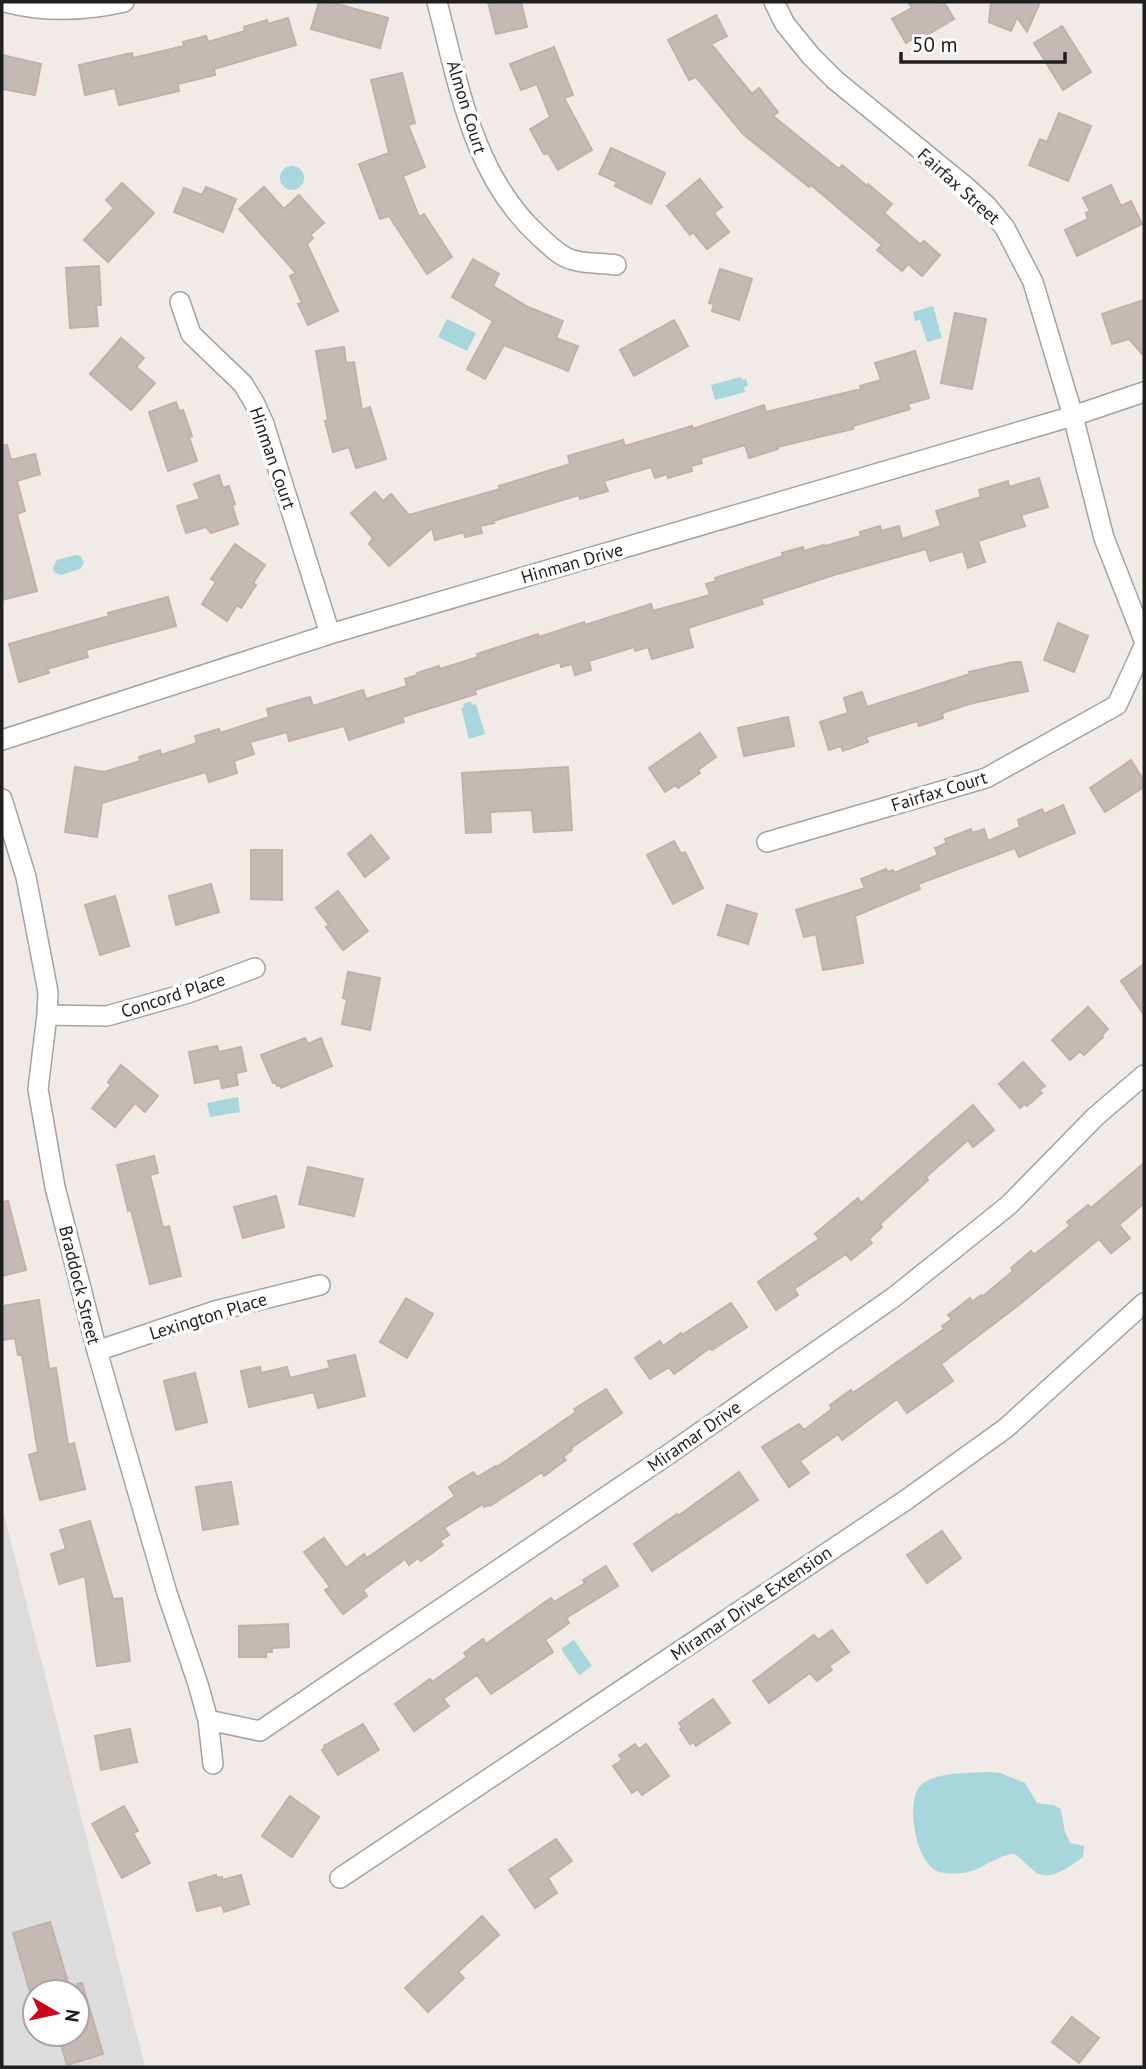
<svg xmlns="http://www.w3.org/2000/svg" width="1146" height="2069" viewBox="0 0 1146 2069" font-family="'PT Sans',sans-serif">
<style>
.residential{fill:#dddcdc;fill-rule:evenodd}
.water{fill:#a7d6dc}
.building{fill:#c4bab5;stroke:#c1b1a8;stroke-width:2}
.lines{fill:none;stroke-linecap:round;stroke-linejoin:round}
.minor-casing{stroke:#a3a3a3;stroke-width:22}
.minor{stroke:#fff;stroke-width:19}
.labels{text-anchor:middle;dominant-baseline:central;stroke-width:7;stroke-linejoin:round;paint-order:stroke}
.street-label{font-size:18px;fill:#1f1f1f;stroke:#fff}
</style>
<rect width="100%" height="100%" fill="#f0ebe6"/>
<path class="residential" d="M2,1507L145,2067H2ZM35,1992H77V2034H35Z"/>
<path class="water" d="M280 178a12 12 0 1 1 24 0a12 12 0 1 1-24 0Z
M933,306L942,338L927,342L920,320L915,321L913,312Z
M447,319L476,333L467,351L438,337Z
M741,377L742,380L746,379L748,386L744,387L745,392L715,400L711,385Z
M76,555L81,556L84,563L80,569L61,575L54,572L53,568L57,560Z
M471,701L472,705L476,704L485,734L469,739L461,708L464,707L463,704Z
M238,1097L240,1112L210,1117L207,1103Z
M574,1640L592,1666L579,1675L561,1649Z
M987,1772L1000,1773L1025,1783L1037,1803L1053,1805L1061,1809L1065,1832L1070,1843L1084,1846L1083,1857C1071,1865 1054,1880 1039,1874C1035,1873 1030,1867 1026,1864C1023,1861 1018,1855 1014,1854C1008,1852 981,1867 975,1870C965,1874 947,1875 937,1871C916,1862 906,1805 919,1787C931,1772 970,1773 987,1772Z"/>
<path class="building" d="M319,2H330L388,18L380,48L311,29Z
M488,2H521L527,27L496,34Z
M908,2H944L954,19L927,35L924,32L906,43L892,19L912,8Z
M991,2H1040L1027,32L1017,17L1011,31L989,22Z
M716,15L727,36L711,44L752,94L759,88L778,112L773,116L839,169L842,165L867,186L868,184L892,204L884,213L920,244L924,241L940,255L922,276L908,264L902,271L877,250L882,245L811,185L809,187L743,134L696,77L689,80L668,40Z
M288,18L296,45L214,69L215,75L178,84L179,91L119,105L115,88L85,95L79,65L132,53L133,58L184,46L183,42L206,36L208,42L245,31L244,27L267,20L268,24Z
M1062,26L1091,72L1063,90L1034,43Z
M554,47L573,95L564,98L592,150L558,170L548,153L544,154L530,129L550,117L537,84L521,90L510,64Z
M2,55L41,64L35,95L2,89Z
M402,73L415,123L408,125L425,167L403,176L419,217L424,214L452,257L427,274L389,216L380,219L359,164L389,153L371,80Z
M1059,113L1091,126L1068,181L1029,165L1040,139L1047,142Z
M611,148L665,173L651,204L615,186L617,182L599,174Z
M700,179L722,207L714,213L729,232L707,249L693,232L690,235L667,206Z
M122,183L154,213L108,262L84,240L114,208L106,200Z
M1111,185L1121,206L1131,201L1142,224L1077,256L1065,230L1088,219L1086,213L1090,211L1083,198Z
M206,187L236,199L223,232L174,212L184,188L202,195Z
M264,187L284,209L299,195L324,223L310,235L313,238L307,244L338,311L308,325L298,304L302,303L290,276L296,273L239,209Z
M473,259L499,274L493,286L528,307L563,321L556,338L578,346L568,371L504,345L485,379L467,369L493,321L452,297Z
M99,266L101,305H96L98,326L70,328L66,268Z
M720,269L752,279L739,320L712,311L714,304L709,303Z
M1144,300V356L1129,339L1112,344L1102,314Z
M955,313L986,319L972,389L941,383Z
M674,320L688,346L634,376L620,350Z
M121,338L144,358L136,367L155,383L131,410L90,374Z
M344,347L346,363L354,362L362,410L370,407L386,459L356,468L349,447L333,452L325,421L328,420L316,351Z
M915,351L929,398L908,404L910,409L853,426V429L777,447L778,449L749,458L745,445L701,458L702,463L691,466L692,471L668,478L667,474L655,478L651,467L604,481L608,491L580,499L579,495L493,521L494,523L480,526L482,533L465,537L464,532L435,540L432,528L389,566L369,544L373,538L351,513L375,492L383,501L391,494L409,515L500,489L499,486L570,464L568,456L623,440L625,446L692,426V429L764,405L766,412L861,389L860,386L881,380L875,363Z
M176,402L179,411L183,410L192,436L189,437L197,461L168,471L149,412Z
M7,445L11,460L35,454L40,474L17,481L25,511L17,514L37,591L2,600V446Z
M219,475L223,488L229,486L235,504L232,505L238,524L211,533L206,527L186,533L177,506L200,499L194,484Z
M1039,478L1048,507L1021,515L1025,526L978,541L985,562L968,568L963,551L930,561L926,549L834,575L761,599L763,604L688,628L693,647L652,659L648,647L635,651L634,647L589,661L591,670L575,675L572,664L561,667L560,662L475,690L476,694L402,717L404,722L349,740L344,726L289,741L287,732L250,742L254,754L234,761L237,773L209,782L206,772L102,803L97,837L65,832L75,767L104,772L140,761L139,757L160,750L161,755L197,743L195,736L219,729L220,733L269,717L267,709L310,697L313,706L363,690L366,699L407,686L405,679L418,675L417,673L439,666L440,669L478,657L477,654L538,634L539,637L584,622L585,625L651,604L653,611L710,595L706,584L716,581L715,578L783,556L782,553L803,547L804,551L824,545L825,546L861,536L860,532L880,526L881,531L899,526L902,539L941,526L936,511L981,497L979,490L1008,481L1009,487Z
M235,544L265,565L253,583L256,585L241,608L237,605L227,621L202,604L216,582L211,579Z
M168,597L176,626L86,650L88,657L47,669L49,673L19,682L9,644L109,616L108,613Z
M1058,623L1088,636L1074,672L1044,660Z
M1013,662H1021L1028,691L969,704L942,713L943,718L919,726L917,721L866,737L868,742L843,751L841,746L829,750L820,722L848,713L844,698L862,692L867,707L970,674L969,672Z
M788,717L794,746L744,756L738,728Z
M700,733L716,757L698,770L700,773L678,788L676,785L665,792L649,768Z
M1131,760L1144,781V787L1105,812L1090,788Z
M568,767L572,830L534,832L532,810L490,812L491,832L466,833L462,773Z
M1063,805L1075,833L1019,857L1015,848L918,884L920,889L855,916L863,963L823,970L816,934L804,937L796,910L865,888L861,879L886,869L887,872L893,870L894,873L938,855L935,848L947,843L945,839L971,829L972,833L984,829L988,841L1020,827L1018,820L1042,809L1044,814Z
M371,835L389,858L365,877L348,854Z
M674,841L681,854L685,852L703,888L673,904L647,855Z
M251,850H282V900L251,899Z
M211,884L219,912L176,925L169,896Z
M338,891L368,931L343,950L326,927L329,925L316,908Z
M115,896L129,946L100,955L85,905Z
M727,905L757,914L748,944L718,935Z
M1144,964V1015L1121,981Z
M348,972L380,978L370,1030L342,1024L347,999L343,998Z
M1088,1007L1108,1029L1102,1035L1103,1037L1084,1055L1080,1051L1070,1060L1052,1040Z
M305,1038L308,1044L321,1038L332,1066L281,1088L280,1085L277,1086L275,1082L273,1083L261,1055Z
M217,1046L219,1052L241,1047L246,1071L236,1073L238,1085L222,1088L220,1078L195,1083L189,1052Z
M1023,1062L1045,1086L1039,1090L1042,1093L1027,1106L1025,1104L1020,1108L999,1084Z
M121,1065L158,1096L145,1112L135,1103L115,1127L92,1108L111,1085L108,1082Z
M973,1105L994,1130L973,1147L968,1140L926,1177L928,1180L880,1224L882,1227L869,1239L872,1243L851,1260L846,1254L794,1289L798,1295L776,1310L758,1282L819,1239L815,1234L858,1198L861,1203Z
M154,1156L158,1173L150,1175L163,1228L169,1226L181,1276L150,1284L131,1210L128,1211L117,1165Z
M1144,1163V1203L1119,1225L1130,1238L1111,1253L1099,1239L1020,1304L941,1364L953,1381L907,1413L897,1399L842,1440L838,1434L800,1461L809,1473L789,1487L762,1447L799,1424L804,1430L832,1409L830,1405L851,1390L853,1393L944,1329L942,1326L952,1319L948,1315L970,1298L972,1302L981,1295L982,1297L1013,1271L1011,1268L1031,1251L1034,1255L1070,1226L1067,1222L1088,1205L1091,1208Z
M308,1167L363,1179L354,1216L299,1204Z
M276,1196L284,1227L243,1238L234,1207Z
M8,1201L26,1270L2,1276V1202Z
M406,1298L433,1314L407,1358L380,1342Z
M39,1300L49,1369L56,1368L68,1445L74,1443L85,1489L40,1500L29,1455L38,1452L22,1355H18L15,1338L2,1340V1306Z
M731,1303L747,1327L712,1350L710,1348L674,1374L669,1367L650,1379L635,1358L660,1341L663,1346L681,1333L682,1335Z
M355,1355L365,1396L318,1408L314,1392L249,1407L241,1371L260,1367L261,1373L287,1367L290,1378L330,1368L328,1361Z
M195,1373L207,1422L176,1430L164,1381Z
M606,1389L622,1413L571,1448L572,1450L563,1457L566,1460L544,1476L542,1472L490,1506L489,1505L484,1507L483,1504L444,1528L449,1535L440,1541L443,1545L421,1561L418,1558L409,1565L405,1559L363,1590L367,1596L343,1614L325,1590L330,1587L304,1552L324,1538L346,1568L364,1554L367,1558L455,1496L449,1487L473,1472L477,1477L496,1466L497,1467L576,1412L574,1409Z
M739,1472L758,1500L652,1571L634,1544L677,1514L678,1516Z
M231,1482L238,1524L203,1530L196,1487Z
M90,1521L113,1599L122,1598L130,1661L97,1666L85,1576L59,1584L51,1554L66,1549L60,1530Z
M942,1531L961,1558L927,1583L907,1555Z
M606,1566L618,1586L566,1618L569,1623L545,1640L553,1652L491,1694L477,1675L443,1699L449,1706L414,1731L395,1704L430,1679L432,1682L467,1657L464,1653L483,1639L486,1644L551,1598L554,1602L585,1583L583,1580Z
M288,1624L289,1647L272,1648V1652H266V1657H239V1626Z
M832,1630L849,1652L829,1666L832,1670L817,1681L810,1673L769,1703L753,1681L814,1635L818,1640Z
M713,1699L730,1723L696,1746L693,1742L690,1744L680,1729L682,1727L679,1723Z
M363,1724L379,1750L338,1775L322,1750L325,1748L324,1746Z
M130,1729L137,1762L101,1770L95,1736Z
M635,1744L639,1749L646,1744L669,1776L642,1795L638,1789L632,1793L613,1766L622,1760L619,1755Z
M290,1796L319,1817L292,1857L262,1836Z
M124,1806L138,1831L133,1833L150,1863L122,1878L92,1824Z
M556,1839L572,1861L548,1878L557,1893L535,1908L509,1870Z
M216,1875L217,1878L222,1877V1880L241,1875L249,1904L224,1912L222,1905L197,1911L189,1883Z
M482,1916L499,1935L458,1972L464,1978L428,2012L405,1988Z
M50,1922L71,1992H30L13,1933Z
M82,1983L103,2054L67,2065L58,2034H77V1984Z
M1072,2017L1099,2038L1079,2063L1052,2042Z"/>
<g class="lines">
<g class="minor-casing">
<path id="minor" d="M5,2C43,12 85,11 124,2
M437,2C459,85 472,174 538,235C548,244 560,257 573,260C586,264 602,263 616,265
M774,2L785,24L811,56L835,80L965,186L987,206L1005,228L1033,282L1073,416L1104,538L1144,640
M180,302L191,334L243,384L255,404L264,424L279,472L330,634
M2,740L330,634L1073,416L1144,392
M2,799L26,877L48,992L47,1015L38,1089L55,1187L97,1351L167,1593L198,1684L208,1720L213,1764
M767,842L986,778L1117,705L1144,646
M47,1015L107,1016L188,993L255,968
M97,1351L215,1311L320,1285
M208,1720L260,1731L669,1454L894,1297L1009,1205L1095,1117L1144,1075
M340,1878L906,1500L1006,1428L1144,1303"/>
</g>
<use href="#minor" class="minor"/>
</g>
<g class="labels">
<g class="street-label">
<text transform="translate(467 107) rotate(73)">Almon Court</text>
<text transform="translate(959 186) rotate(42)">Fairfax Street</text>
<text transform="translate(273 458) rotate(71)">Hinman Court</text>
<text transform="translate(572 563) rotate(-16)">Hinman Drive</text>
<text transform="translate(939 791) rotate(-17)">Fairfax Court</text>
<text transform="translate(173 995) rotate(-18)">Concord Place</text>
<text transform="translate(80 1285) rotate(76)">Braddock Street</text>
<text transform="translate(208 1316) rotate(-17)">Lexington Place</text>
<text transform="translate(694 1436) rotate(-35)">Miramar Drive</text>
<text transform="translate(751 1603) rotate(-34)">Miramar Drive Extension</text>
</g>
</g>
<rect width="1146" height="2069" fill="none" stroke="#1f1f1f" stroke-width="7"/>
<g transform="translate(56 2013) rotate(99)"><circle r="33" fill="#ffffff" stroke="#a5a5a5" stroke-width="2"/>
<path d="M0-5L12 26L0 18L-12 26Z" fill="#ca0419"/>
<text y="-10" font-size="19" font-weight="bold" text-anchor="middle" fill="#1f1f1f">N</text>
</g>
<path d="M901 52v10h164v-10" fill="none" stroke="#1f1f1f" stroke-width="3.5"/>
<text x="912" y="52" font-size="21" fill="#1f1f1f" stroke="#ffffff" stroke-width="5" paint-order="stroke">50 m</text>
</svg>
